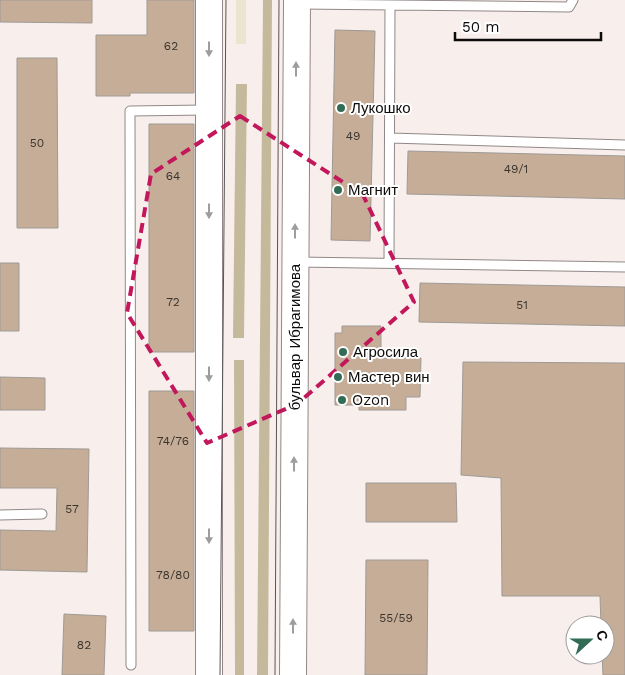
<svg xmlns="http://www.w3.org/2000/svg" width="625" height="675" viewBox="0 0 625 675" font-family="'Work Sans',sans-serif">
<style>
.green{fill:#ebe4cf}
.forest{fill:#c5b99c}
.building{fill:#c5ad97;stroke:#9f9a95}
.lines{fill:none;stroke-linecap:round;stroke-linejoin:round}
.service-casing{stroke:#908886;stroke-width:11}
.secondary-casing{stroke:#908886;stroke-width:28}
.service{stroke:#fff;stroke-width:9}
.secondary{stroke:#fff;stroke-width:26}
.tram{stroke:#585453;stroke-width:1}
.oneway{fill:#9e9d9d}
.marked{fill:none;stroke:#c2185b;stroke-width:4;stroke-dasharray:10 6;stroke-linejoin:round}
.poi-dot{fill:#326c55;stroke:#fff;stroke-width:2}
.labels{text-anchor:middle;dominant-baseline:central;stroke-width:4;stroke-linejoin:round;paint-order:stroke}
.number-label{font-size:12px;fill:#3b342d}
.poi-label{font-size:15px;fill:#0d0b0a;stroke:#fff;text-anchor:start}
.street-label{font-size:15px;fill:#0d0b0a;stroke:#fff}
</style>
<rect width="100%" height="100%" fill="#f8efed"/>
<path class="green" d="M236,0H246V44H236Z"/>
<path class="forest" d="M263,0H272L268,675H257Z
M236,84H247L244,338H233Z
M234,360H244V675H235Z"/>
<path class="building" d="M0,0H92V23L0,22Z
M147,0H194V93H130V96H96V35H147Z
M335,30L375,31L370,241L331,240Z
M17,58H57L58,228H17Z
M149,124H194V352H149Z
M408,151L625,156V199L407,194Z
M0,263H19V331H0Z
M420,283L625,287V326L419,322Z
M342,326H381V358H421L420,397H406V410H359V405H335V333H342Z
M463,362L625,363V675H603L602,655H605V625H601L600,596H502L501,478L461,475Z
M0,377L45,378V410H0Z
M149,391H194V631H149Z
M0,448L89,449L87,572L0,570V530L56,531L57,488H0Z
M366,483H456L457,522H366Z
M366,560H428L427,675H365Z
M64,614L106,616L104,675H62Z"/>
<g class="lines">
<g class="service-casing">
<path id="service" d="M300,4L569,7L573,0
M390,138L625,145
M298,262L625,267
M389,263L390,5
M0,515L42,514
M131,665L130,111L206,110"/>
</g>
<g class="secondary-casing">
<path id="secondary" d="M209,675V0
M293,675L297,0"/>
</g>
<use href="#service" class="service"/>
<use href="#secondary" class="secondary"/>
<path class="tram" d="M220,675L226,0
M275,675L279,0"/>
</g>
<defs><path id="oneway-solid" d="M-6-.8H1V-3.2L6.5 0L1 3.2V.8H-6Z" transform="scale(1.25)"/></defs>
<g class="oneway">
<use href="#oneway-solid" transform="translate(209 49) rotate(90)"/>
<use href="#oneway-solid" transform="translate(296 69) rotate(-90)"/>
<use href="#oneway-solid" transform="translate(209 211) rotate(90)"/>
<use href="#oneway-solid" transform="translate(295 231) rotate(-90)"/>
<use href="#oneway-solid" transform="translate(209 374) rotate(90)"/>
<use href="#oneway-solid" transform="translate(294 464) rotate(-90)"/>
<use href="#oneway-solid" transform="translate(209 536) rotate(90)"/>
<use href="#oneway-solid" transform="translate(293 626) rotate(-90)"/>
</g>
<path class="marked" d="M240,116L363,195L414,302L297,404L207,443L127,313L151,174Z"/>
<g class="poi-dot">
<circle cx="341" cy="108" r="5"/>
<circle cx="338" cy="190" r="5"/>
<circle cx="343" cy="352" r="5"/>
<circle cx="338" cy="377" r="5"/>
<circle cx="342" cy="400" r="5"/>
</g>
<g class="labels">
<g class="number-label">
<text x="171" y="46">62</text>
<text x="353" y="136">49</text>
<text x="37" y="143">50</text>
<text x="516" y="169">49/1</text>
<text x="173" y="176">64</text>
<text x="173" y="302">72</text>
<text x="522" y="305">51</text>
<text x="173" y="441">74/76</text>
<text x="72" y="509">57</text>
<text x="173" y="575">78/80</text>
<text x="396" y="618">55/59</text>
<text x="84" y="645">82</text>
</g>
<g class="poi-label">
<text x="351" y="108">Лукошко</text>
<text x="348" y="190">Магнит</text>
<text x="353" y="352">Агросила</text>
<text x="348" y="377">Мастер вин</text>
<text x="352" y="400">Ozon</text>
</g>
<g class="street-label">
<text transform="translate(295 337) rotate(-90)">бульвар Ибрагимова</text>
</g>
</g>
<g transform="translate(590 640) rotate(69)"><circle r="24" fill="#ffffff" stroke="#9e9d9d"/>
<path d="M0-4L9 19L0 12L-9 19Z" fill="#326c55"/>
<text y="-8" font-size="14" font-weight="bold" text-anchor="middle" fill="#0d0b0a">С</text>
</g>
<path d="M455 32v8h146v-8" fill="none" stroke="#0d0b0a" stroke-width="2.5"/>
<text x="462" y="32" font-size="15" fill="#0d0b0a" stroke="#ffffff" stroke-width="4" paint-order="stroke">50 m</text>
</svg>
